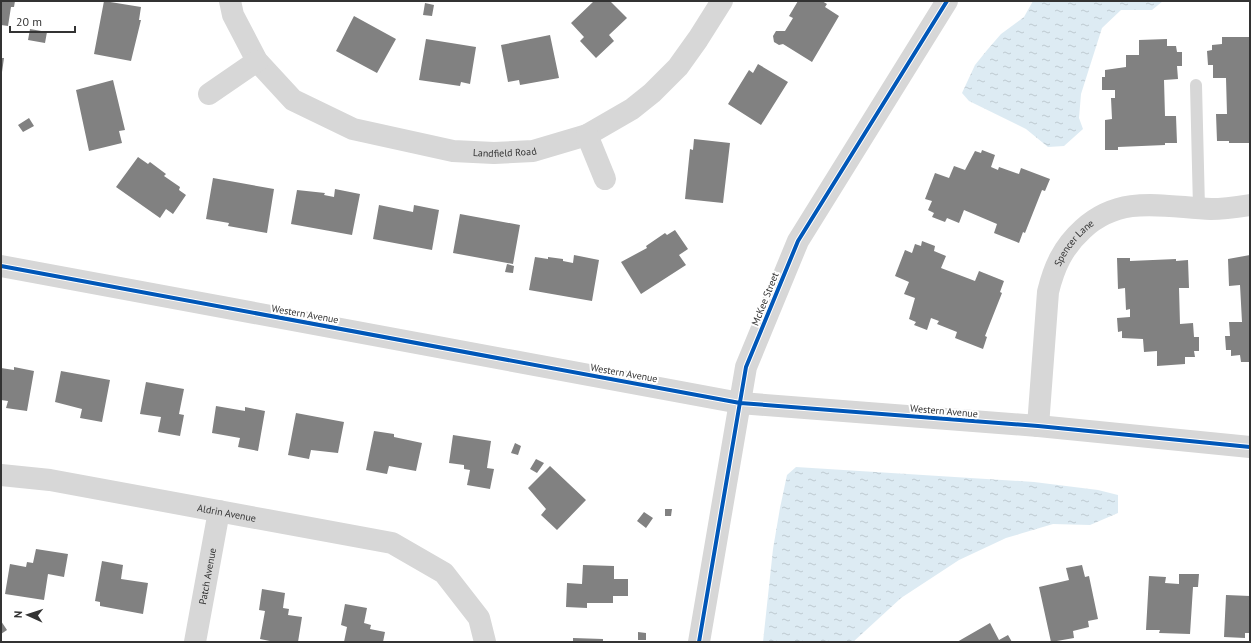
<svg xmlns="http://www.w3.org/2000/svg" width="1251" height="643" viewBox="0 0 1251 643" font-family="'PT Sans',sans-serif">
<style>
.water{fill:url(#water-ripples)}
.building{fill:#818181}
.lines{fill:none;stroke-linecap:round;stroke-linejoin:round}
.service{stroke:#d7d7d7;stroke-width:12}
.minor{stroke:#d7d7d7;stroke-width:22}
.tertiary{stroke:#d7d7d7;stroke-width:22}
.cycleway-casing{stroke:#fff;stroke-width:6}
.cycleway{stroke:#0057b8;stroke-width:4}
.labels{text-anchor:middle;dominant-baseline:central;stroke-width:4;stroke-linejoin:round;paint-order:stroke}
.street-label{font-size:10px;fill:#333;stroke:#fff}
</style>
<defs>
<pattern id="water-ripples" width="26" height="14" patternUnits="userSpaceOnUse"><rect width="26" height="14" fill="#ddebf3"/><path d="M2 4q2-2 4 0t4 0M15 11q2-2 4 0t4 0" fill="none" stroke="#becad1"/></pattern>
</defs>
<rect width="100%" height="100%" fill="#fff"/>
<path class="water" d="M1033,1H1163L1152,10H1121L1102,28L1081,94L1079,118L1083,129L1064,146L1048,147L1026,129L969,101L962,93L975,65L988,49L1001,34L1024,17Z
M796,467L1034,482L1098,490L1118,495V513L1090,525L1053,524L1006,538L959,560L901,598L853,642H763L773,549L780,508L787,475Z"/>
<path class="building" d="M1,1H15L14,7H11L8,26L1,25Z
M104,1L141,7L139,20H141L131,61L94,54Z
M594,1H610L627,18L609,35L614,41L596,58L580,41L584,37L571,23Z
M798,1H822L827,4L825,7L839,16L812,62L783,44L779,45L774,42L773,36L776,31H785L793,18L789,16Z
M425,3L434,5L432,16L423,15Z
M354,16L396,39L377,73L336,51Z
M30,29L47,32L45,43L28,40Z
M550,35L559,78L520,85L519,80L508,82L501,45Z
M1222,37H1250V143H1229V141H1217L1216,114H1227L1226,78H1213V65H1208L1207,51L1212,50V45L1222,44Z
M426,39L476,47L470,84L461,82L460,86L419,80Z
M1167,39V46H1176L1177,52H1182V66H1177L1178,79L1164,80L1165,116H1176L1177,143H1165V145L1118,147V150H1105V120L1112,119L1111,98H1115V90H1102V77H1105V70L1126,67V55H1139V40Z
M1,58H4L2,72H1Z
M758,64L788,82L761,125L728,104L749,70L753,73Z
M113,80L125,130L119,131L122,143L89,151L76,90Z
M29,118L34,126L23,132L18,125Z
M694,139L730,143L723,203L685,199L690,149L693,150Z
M982,150L995,155L991,167L998,170L999,167L1019,174L1021,168L1050,179L1045,191L1042,190L1025,233L1023,232L1019,243L994,233L997,224L964,210L959,223L947,218L945,222L932,217L934,213L928,210L932,201L925,199L935,173L949,178L954,166L965,170L975,151L981,153Z
M138,157L148,164L150,162L166,174L164,176L180,187L179,190L186,195L173,214L166,209L160,218L116,187Z
M213,178L274,189L267,233L228,226L229,223L206,219Z
M335,189L360,194L352,235L291,224L297,190L325,193L324,195L334,197Z
M379,205L413,212L414,205L439,210L432,250L373,239Z
M460,214L520,225L513,264L453,253Z
M675,230L688,249L679,255L686,265L641,294L621,262L647,248L646,246L665,233L667,235Z
M922,241L935,246L934,251L946,256L941,268L975,281L979,271L1004,281L1000,292L1002,293L985,336L987,337L983,349L955,338L957,332L937,324L939,321L931,318L927,330L914,325L916,322L909,319L915,298L904,294L909,282L895,276L905,250L912,253L915,244L921,246Z
M574,255L599,260L592,301L529,290L535,257L548,259V257L563,259V261L573,263Z
M1250,255V362H1241L1240,355L1231,356V350H1226L1225,336H1230L1229,322H1242L1240,285L1229,286L1228,259Z
M1117,258H1130V261L1176,259V261L1188,260L1189,288H1179L1180,324L1193,323L1194,337H1199V351H1194L1195,357H1185V364L1157,366V351L1144,352L1143,339L1122,338V331L1118,332L1117,318L1130,317V309L1126,310L1125,288L1118,289Z
M507,264L514,266L513,273L505,272Z
M14,367L34,371L27,411L6,408L8,401L1,400V368L14,370Z
M61,371L110,380L102,422L80,418L82,409L55,402Z
M146,382L184,389L179,414L184,415L180,436L158,432L161,417L140,414Z
M216,406L245,411V407L265,411L258,451L238,447L240,438L212,433Z
M296,413L344,422L338,453L311,450L309,459L288,455Z
M374,431L394,434V437L422,443L416,471L389,466L387,474L366,470Z
M453,435L491,441L487,468L494,469L490,489L467,485L470,470L464,469V465L449,463Z
M515,443L521,446L518,455L511,453Z
M536,459L544,463L537,473L530,469Z
M550,466L586,500L557,530L541,515L546,509L528,488Z
M665,509H672L671,516H665Z
M644,512L653,518L646,528L637,521Z
M36,549L68,554L64,577L48,574L44,600L5,594L10,564L26,567L27,562L33,563Z
M102,561L123,565L121,579L148,583L143,614L100,606V602L95,601Z
M583,565L614,566V579H628V596H613V603H587V608L566,607L567,583L582,584Z
M1082,565L1085,577L1089,576L1098,619L1088,621L1089,627L1073,631L1074,638L1051,642L1039,587L1069,580L1066,568Z
M1179,574H1199L1198,587H1193L1190,634L1159,633L1160,630H1146L1149,576L1166,577L1165,583L1179,584Z
M262,589L285,593L283,608L289,609L288,615L302,617L298,642H275L260,639L265,611L259,610Z
M1226,595L1250,596V633H1245V638L1224,637Z
M345,604L367,608L364,623L371,625L370,629L385,632L383,642H344L347,627L341,625Z
M1,621L7,630L1,634Z
M990,623L999,640L1008,635L1012,642H957Z
M638,632L646,633V640H638Z
M573,638L603,639V642H573Z"/>
<g class="lines">
<path class="service" d="M1196,85L1199,208"/>
<g class="minor">
<path id="s1" d="M230,1L233,15L257,61L293,100L353,129L453,151L494,153L533,151L587,135L632,109L652,93L678,67L698,39L722,1"/>
<path d="M209,94L257,61"/>
<path d="M587,135L605,179"/>
<path d="M1,266L740,403L1038,426L1250,447"/>
<path id="s2" d="M1038,426L1048,292C1054,267 1063,247 1083,229C1121,194 1164,207 1211,209C1224,209 1237,207 1250,205"/>
<path id="s3" d="M1,475L50,480L392,543L444,573L479,618L485,642"/>
<path id="s4" d="M195,642L219,511"/>
</g>
<path class="tertiary" d="M699,642L746,367L798,241L947,1"/>
<g class="cycleway-casing">
<path id="cycleway" d="M1,266L740,403L1038,426L1250,447
M699,642L746,367L798,241L947,1"/>
</g>
<use href="#cycleway" class="cycleway"/>
</g>
<g class="labels">
<g class="street-label">
<text stroke="none"><textPath href="#s1" startOffset="340">Landfield Road</textPath></text>
<text stroke="none"><textPath href="#s2" startOffset="191">Spencer Lane</textPath></text>
<text transform="translate(765 299) rotate(-68)">McKee Street</text>
<text transform="translate(305 314) rotate(10)">Western Avenue</text>
<text transform="translate(624 373) rotate(10)">Western Avenue</text>
<text transform="translate(944 411) rotate(5)">Western Avenue</text>
<text stroke="none"><textPath href="#s3" startOffset="229">Aldrin Avenue</textPath></text>
<text stroke="none"><textPath href="#s4" startOffset="67">Patch Avenue</textPath></text>
</g>
</g>
<rect width="1251" height="643" fill="none" stroke="#333333" stroke-width="4"/>
<g transform="translate(28 615) rotate(273)" stroke="#ffffff" stroke-width="3" paint-order="stroke">
<path d="M0-3L7 15L0 10L-7 15Z" fill="#333333"/>
<text y="-6" font-size="11" font-weight="bold" text-anchor="middle" fill="#333333">N</text>
</g>
<path d="M10 26v6h65v-6" fill="none" stroke="#333333" stroke-width="2"/>
<text x="16" y="26" font-size="12" fill="#333333" stroke="#ffffff" stroke-width="3" paint-order="stroke">20 m</text>
</svg>
